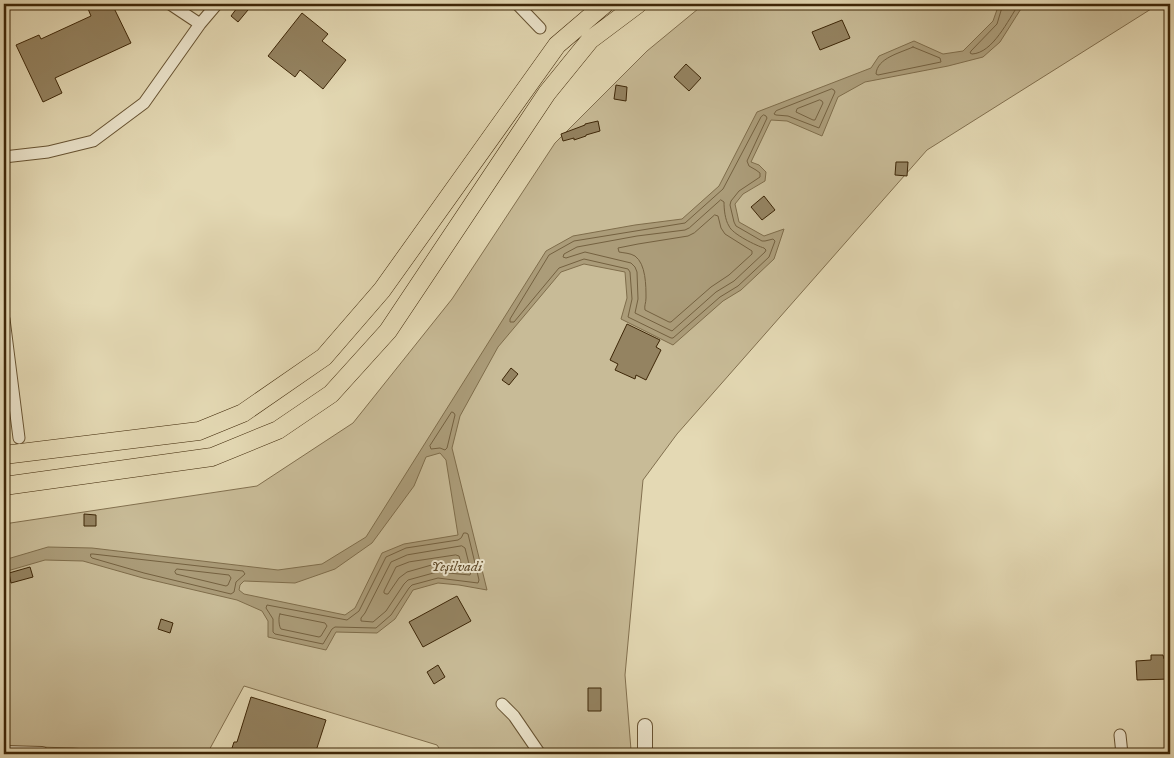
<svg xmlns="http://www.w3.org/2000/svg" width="1174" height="758" viewBox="0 0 1174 758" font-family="'IM FELL English',serif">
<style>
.green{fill:#c8bb97;stroke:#82704f}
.water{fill:#ab9c79;stroke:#7f6d4b;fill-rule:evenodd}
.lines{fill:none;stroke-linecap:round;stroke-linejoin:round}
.shore{stroke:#746140;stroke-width:1}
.building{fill:#948361;stroke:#3d2607}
.minor-casing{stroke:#675332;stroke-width:13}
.tertiary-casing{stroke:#675332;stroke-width:16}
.primary-casing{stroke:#3d2607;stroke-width:19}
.minor{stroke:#ede6ce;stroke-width:11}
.tertiary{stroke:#ede6ce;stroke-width:14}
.primary{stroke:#e4d9b4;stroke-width:18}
.labels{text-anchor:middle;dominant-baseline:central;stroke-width:4;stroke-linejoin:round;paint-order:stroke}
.park-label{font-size:15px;font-style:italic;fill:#604b2b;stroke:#ede6ce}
</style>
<rect width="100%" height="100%" fill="#e4d9b4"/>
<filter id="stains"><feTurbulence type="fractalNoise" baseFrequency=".004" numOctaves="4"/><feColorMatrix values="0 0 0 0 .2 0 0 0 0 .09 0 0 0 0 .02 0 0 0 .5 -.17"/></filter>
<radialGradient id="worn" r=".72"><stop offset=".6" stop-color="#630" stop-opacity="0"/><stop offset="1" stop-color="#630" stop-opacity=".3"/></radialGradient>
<path class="green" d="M704,4H1159L927,150L677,434L643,480L625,675L631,750L629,754H443L437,745L244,686L207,754H144L73,748L4,746V524L257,486L353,423L452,299L555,143L647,51Z"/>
<path class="water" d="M999,4H1024L1000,42L983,57L948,66L865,82L838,97L822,136L787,121L771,120L751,162L759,165L766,172L765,181L743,194L735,204L739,222L764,236L784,229L774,259L741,290L723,301L673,345L621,319L627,298L625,272L584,264L561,272L498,347L460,416L452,448L487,590L459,585L438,583L413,590L395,619L377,633L336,632L326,650L268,637V621L262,611L237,600L143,578L83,561L45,560L4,572V560L48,547L92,548L278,570L322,564L366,537L546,251L573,236L635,225L682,219L719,186L757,112L871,68L879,56L914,41L943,54L963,51L993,21ZM440,453L446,460L458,535L404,544L382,553L355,608L345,615L244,594L239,590L240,585L244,581L295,583L335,569L372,543L414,486L426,457Z"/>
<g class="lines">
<path class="shore" d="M1003,4L997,24L971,51L970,53L972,54C993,53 1008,20 1019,4
M913,47L940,58L941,62L878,75L876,74C877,58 900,53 913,47Z
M832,89L834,90L835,92L819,128L788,116L776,115L774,114L776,111Z
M820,100L822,101L823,103L815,120H813L796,112L797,109Z
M764,115L766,116L767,118L747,161L749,166L756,170L760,173V177L739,191L731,201L730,205L734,222L736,226L762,241H765L773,239L775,241L769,257L738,286L720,297L673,338H671L628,317L632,299L630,272L628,269L584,259L559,268L514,322H510V319L549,255L574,241L685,223L723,189L761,117Z
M721,200L724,202C724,209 725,220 729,226C732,234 757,246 764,248L766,250L765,252L734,281L716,292L672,331L635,313L638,299L637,272L635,267L631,263L585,252L566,258L563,257L564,254L577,247L637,236L685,230L689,228Z
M715,215L718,216L721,228L725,234L752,251V254L729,275L711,287L671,322H669L645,310C644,306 646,303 646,298C646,286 646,264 635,256C630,253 624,253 619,252L618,248L638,244L688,236L694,233Z
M452,412L454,413L455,415L447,448L445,450L440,448L431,449L430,446Z
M464,533H466L468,534L479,580L478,583L438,578L412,585L409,588L391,615L376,628L335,627L332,629L323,644L275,634L273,632V619L266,608L267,605L347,620L359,611L386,557L406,548L458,540L461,538Z
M462,546L465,548L471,572L470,575L437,572L408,580L404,584L386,611L373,622L361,621V618L365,613L391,562L407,555Z
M91,554H93L243,571L245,574L236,582L234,592L231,594L144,573L92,558L91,557Z
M456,555L459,556L461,563L459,565L435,564L407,572L399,578L388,594H386L384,593V591L396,567L409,562Z
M177,569L229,575L231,578L228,585L226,586L176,574L175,572Z
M280,614L325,623L327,626L321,636L319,637L281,629C279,627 278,617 280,614Z"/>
</g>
<path class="building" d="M86,4H112L131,43L55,78L62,93L43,102L16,45L39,35L41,39L91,16Z
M240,4L248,10L238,22L231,16Z
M302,13L328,34L322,41L346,60L323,89L300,70L295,77L268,56Z
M842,20L850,38L820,50L812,32Z
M686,64L701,78L689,91L674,77Z
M616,85L627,87L626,101L614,99Z
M598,121L600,131L586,135V136L574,140V138L563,141L561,134L585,125V124Z
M896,162H908L907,176L895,175Z
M764,196L775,210L762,220L751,207Z
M627,324L660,340L656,347L661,350L646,380L636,375L635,379L615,370L618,364L610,360Z
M511,368L518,374L509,385L502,380Z
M84,514L96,515V526H84Z
M30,567L33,577L11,583L9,573Z
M457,596L471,621L423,647L409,622Z
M161,619L173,623L170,633L158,629Z
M1151,655H1163L1164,659H1170V679L1137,680L1136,661L1151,660Z
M438,665L445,677L434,684L427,672Z
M588,688H601V711H588Z
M251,697L326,720L315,754H230L234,742H237Z"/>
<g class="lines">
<g class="minor-casing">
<path id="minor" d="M170,4L200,24L217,4
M517,4L540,28
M4,157L48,152L93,141L144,103L200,24
M4,319L19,438
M502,704L514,716L540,754
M1120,735L1122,754"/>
</g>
<g class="tertiary-casing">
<path id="tertiary" d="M645,726V754
M4,753L42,754"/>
</g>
<g class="primary-casing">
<path id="primary" d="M4,455L199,431L243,413L324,357L382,290L557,45L605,4
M4,486L212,457L278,430L331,394L388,331L547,93L590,40L638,4"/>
</g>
<use href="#minor" class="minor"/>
<use href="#tertiary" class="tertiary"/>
<use href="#primary" class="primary"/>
</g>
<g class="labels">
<g class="park-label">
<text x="457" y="566">Yeşilvadi</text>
</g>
</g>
<rect width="1174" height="758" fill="none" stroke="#e4d9b4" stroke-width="20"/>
<rect x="5" y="5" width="1164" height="748" fill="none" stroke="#3d2607" stroke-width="2.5"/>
<rect x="10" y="10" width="1154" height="738" fill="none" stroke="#3d2607"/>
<rect width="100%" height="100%" filter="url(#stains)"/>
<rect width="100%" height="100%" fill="url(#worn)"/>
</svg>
